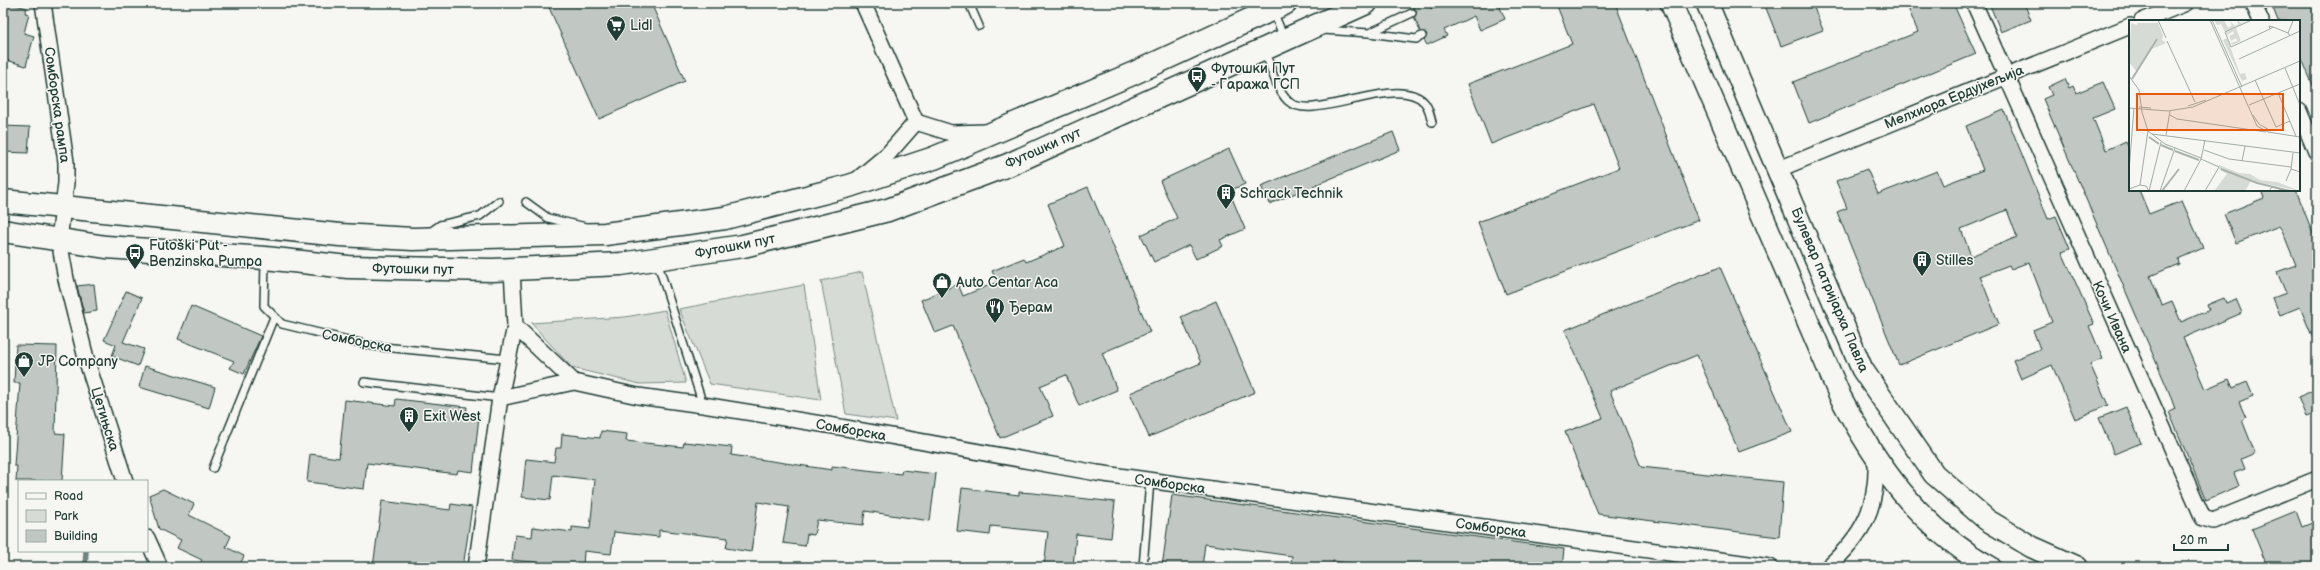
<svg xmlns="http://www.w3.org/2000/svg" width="2320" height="570" viewBox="0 0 2320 570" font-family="'Balsamiq Sans',sans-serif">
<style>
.green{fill:#d6dbd6;stroke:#7a8c85}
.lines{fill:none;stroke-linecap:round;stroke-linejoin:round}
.stream{stroke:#72847d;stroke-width:5.5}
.building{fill:#c1c8c3;stroke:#1f3d34;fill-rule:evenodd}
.lane-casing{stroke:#1f3d34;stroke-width:10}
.street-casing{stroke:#1f3d34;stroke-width:18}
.secondary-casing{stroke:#1f3d34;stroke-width:24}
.primary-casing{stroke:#1f3d34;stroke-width:25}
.lane{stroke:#f6f6f2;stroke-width:7}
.street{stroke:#f6f6f2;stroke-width:15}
.secondary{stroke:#f6f6f2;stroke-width:21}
.primary{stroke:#f6f6f2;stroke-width:22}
.labels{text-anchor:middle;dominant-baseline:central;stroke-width:3;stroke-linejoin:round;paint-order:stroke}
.poi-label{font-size:14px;fill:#1f3d34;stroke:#f6f6f2;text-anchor:start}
.street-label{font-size:14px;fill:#1f3d34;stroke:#f6f6f2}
.inset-river{fill:none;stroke:#aab3ae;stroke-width:2}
.inset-road{fill:none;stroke:#a0aca6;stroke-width:1}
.view{fill:#e8590c;fill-opacity:0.15;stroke:#e8590c;stroke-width:2}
.inset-edge{fill:none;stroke:#1f3d34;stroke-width:2}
</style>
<rect width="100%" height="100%" fill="#f6f6f2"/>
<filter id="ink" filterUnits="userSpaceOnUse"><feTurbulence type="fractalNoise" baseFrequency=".025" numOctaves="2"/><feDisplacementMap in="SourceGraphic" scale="8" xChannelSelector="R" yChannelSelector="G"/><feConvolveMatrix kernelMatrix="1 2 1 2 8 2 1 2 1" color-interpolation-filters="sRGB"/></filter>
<g filter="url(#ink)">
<path class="green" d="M862,272L896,421L846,414L821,281Z
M804,285L821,400L710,384L679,309Z
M665,310L686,383L640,384L572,368L531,323L625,317Z"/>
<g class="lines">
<path class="stream" d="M85,567L86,551"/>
</g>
<path class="building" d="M8,3L27,8L25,13L29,14L24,33L34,36L26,66L3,59V22Z
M547,3H651L685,81L599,119Z
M1424,3H1428L1432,9L1445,3H1504L1499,5L1505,19L1480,30L1474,16L1444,30L1447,36L1427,45L1424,40L1427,34L1420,31L1414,17L1417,11L1413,8Z
M1566,3H1615L1699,220L1506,294L1478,222L1619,168L1594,104L1491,144L1468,84L1572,44L1557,6Z
M1764,3H1812L1823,30L1781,46Z
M1906,3H1953L1976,54L1809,123L1793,82L1918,32Z
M1989,3H2024L2031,20L2001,32Z
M2271,3H2314L2317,11V95L2299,52V21H2278Z
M2065,79L2069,88L2073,86L2076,93L2103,82L2115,109L2093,118L2106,150L2126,141L2130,150V190H2139L2149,214L2182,201L2203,248L2178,259L2179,264L2150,276L2162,305L2172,301L2181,322L2209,310L2207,305L2224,298L2226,303L2236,299L2242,313L2183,338L2205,389L2229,379L2233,388L2247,382L2253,396L2239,402L2246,418L2242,420L2255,453L2241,459L2245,469L2234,473L2239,486L2206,500L2169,412L2175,409L2169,392L2043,99L2052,95L2048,87Z
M2004,110L2048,219L2056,216L2070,249L2062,252L2094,324L2089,326L2103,359L2090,364L2108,405L2075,419L2052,365L2021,379L2013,360L2040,349L2033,330L2052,322L2029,262L2011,269L2009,265L1980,276L1999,324L1899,365L1837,212L1847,208L1836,181L1867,169L1878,194L1937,171L1943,185L1983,170L1966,126ZM2007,210L2017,237L1971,256L1961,229Z
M3,126L30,127L28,153L3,152Z
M1393,132L1400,150L1269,204L1261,186Z
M1229,149L1245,184L1229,191L1245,229L1220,240L1223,246L1196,259L1189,245L1154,262L1141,235L1177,218L1160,181Z
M1088,187L1150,332L1102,353L1117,390L1079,406L1066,375L1040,386L1053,416L1000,438L953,326L935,333L921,300L958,284L963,296L997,282L992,271L1024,258L1026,262L1065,246L1048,204Z
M2261,190H2296L2317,244V348L2300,307L2280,315L2273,298L2286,293L2277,272L2296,265L2282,230L2279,226L2236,243L2224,214L2264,198Z
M1720,267L1792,432L1739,452L1697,355L1610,391L1641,467L1783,482L1779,537L1598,514L1565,432L1603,418L1565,330Z
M94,284L97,311L84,313L77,286Z
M126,291L142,298L123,342L144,349L138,366L112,356L116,345L104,340Z
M1216,301L1255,392L1149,437L1130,393L1201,363L1181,317Z
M191,306L261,336L244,374L230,368L234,361L178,339Z
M16,345L57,346L55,433L65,434L62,481H16L17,466H14L20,383H14Z
M145,366L215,387L209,408L139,387Z
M2317,389V413L2306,417L2298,397Z
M396,399L467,407L466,415L479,416L473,472L458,470L457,474L367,463L364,489L307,482L310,454L339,458L345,400L395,406Z
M2126,407L2141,443L2114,454L2099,418Z
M601,431L627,434L626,441L683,447L684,442L732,447L731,455L832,470V466L901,474L902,470L936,474L930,521L865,511L863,525L817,520L814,535L807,534L805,546L783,543L789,507L758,502L751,552L726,548L728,538L659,530V537L614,532L611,554L584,551L583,567L512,560L515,535L532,537L533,527L572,532V527L590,529L595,480L553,475L550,500L522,497L526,459L554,462L556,448H561L562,434L600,438Z
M962,488L1019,495V492L1033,493L1115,502L1111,538L1076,534L1073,567H1044L1048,532L991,526L990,535L957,531Z
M163,489L194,504L189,515L231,536L226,547L244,556L239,567H199L202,560L177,548L181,540L159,529L149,495Z
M1172,495L1564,549L1562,567H1378L1333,561L1332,567H1290L1292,556L1205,544L1202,567H1162Z
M382,501L450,510L451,504L472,507L463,567H373Z
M2296,511L2302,527L2317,521V564L2309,567L2267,566L2252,529Z"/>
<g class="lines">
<g class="lane-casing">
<path id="lane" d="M969,3L979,26
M1433,4L1436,3
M1273,12L1284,37
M1323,30L1369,33L1412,13
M1369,33L1416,39L1422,36
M1265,51C1271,67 1275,88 1288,101C1312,124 1397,73 1424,102C1429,107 1430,115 1432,122
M526,202L548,218L586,227
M430,232L440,225L480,216L499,201
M265,260L264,306L282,324L373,346L507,359
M657,261L703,405
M364,382L500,398
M213,468L274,317
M1143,567L1150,481"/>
</g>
<g class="street-casing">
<path id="street" d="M43,3L66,162V183L59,240L66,279L87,362L125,481
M863,3L916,122L951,133L987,132
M1974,3L2203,518L2213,521L2317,479
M2253,3L2261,21
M2142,21L2186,3
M2299,111L2317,154
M1779,169L2130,26
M858,179L888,154L916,122
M515,326L574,382L638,396L703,405L840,427L1097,473L1770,567
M500,398L574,382
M147,538L160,567
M476,567L500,398L515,326L512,269
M1828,567C1864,534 1878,507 1876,458"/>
</g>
<g class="secondary-casing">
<path id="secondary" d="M1671,3L1840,396C1876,465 1921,529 1990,567
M1707,3L1862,369L1934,474L1987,520L2032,547L2077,567"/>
</g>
<g class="primary-casing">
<path id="primary" d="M3,201L340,235L413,239L605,234L725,218L849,186L934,158L1132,74L1286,3
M3,231L106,247L265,258L348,267L492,270L621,264L743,246L888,210L1008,165L1366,3"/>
</g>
<use href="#lane" class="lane"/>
<use href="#street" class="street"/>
<use href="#secondary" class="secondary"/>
<use href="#primary" class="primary"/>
</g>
</g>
<defs>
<g id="supermarket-pin" transform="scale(1)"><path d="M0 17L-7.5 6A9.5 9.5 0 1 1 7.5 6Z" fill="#1f3d34" stroke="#f6f6f2"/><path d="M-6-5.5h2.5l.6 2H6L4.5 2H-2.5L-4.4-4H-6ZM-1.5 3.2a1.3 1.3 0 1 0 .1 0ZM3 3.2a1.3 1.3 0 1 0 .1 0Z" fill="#fff"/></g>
<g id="bus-pin" transform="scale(1)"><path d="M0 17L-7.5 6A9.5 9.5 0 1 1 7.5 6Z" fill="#1f3d34" stroke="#f6f6f2"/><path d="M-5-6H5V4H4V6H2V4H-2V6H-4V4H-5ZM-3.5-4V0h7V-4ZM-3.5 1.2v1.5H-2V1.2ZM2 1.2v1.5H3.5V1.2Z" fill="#fff"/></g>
<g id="building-pin" transform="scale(1)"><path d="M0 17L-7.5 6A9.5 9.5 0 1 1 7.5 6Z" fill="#1f3d34" stroke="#f6f6f2"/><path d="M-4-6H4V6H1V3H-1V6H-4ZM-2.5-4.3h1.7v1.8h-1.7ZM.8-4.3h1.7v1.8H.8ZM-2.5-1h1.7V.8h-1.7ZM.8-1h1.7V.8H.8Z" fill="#fff"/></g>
<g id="shop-pin" transform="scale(1)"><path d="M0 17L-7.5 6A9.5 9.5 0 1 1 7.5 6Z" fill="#1f3d34" stroke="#f6f6f2"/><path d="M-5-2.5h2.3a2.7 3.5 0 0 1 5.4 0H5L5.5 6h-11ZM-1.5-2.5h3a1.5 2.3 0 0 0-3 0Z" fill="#fff"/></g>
<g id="restaurant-pin" transform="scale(1)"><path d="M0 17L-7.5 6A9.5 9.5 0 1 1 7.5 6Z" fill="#1f3d34" stroke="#f6f6f2"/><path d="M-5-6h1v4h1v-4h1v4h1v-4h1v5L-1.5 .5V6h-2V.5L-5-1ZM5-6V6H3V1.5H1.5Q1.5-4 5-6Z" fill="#fff"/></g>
</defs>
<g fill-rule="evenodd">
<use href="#supermarket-pin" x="616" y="25"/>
<use href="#bus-pin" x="1197" y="76"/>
<use href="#building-pin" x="1226" y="193"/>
<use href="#bus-pin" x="135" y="253"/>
<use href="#building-pin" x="1922" y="260"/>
<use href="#shop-pin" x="942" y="282"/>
<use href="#restaurant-pin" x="995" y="307"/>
<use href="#shop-pin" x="24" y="361"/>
<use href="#building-pin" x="409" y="416"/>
</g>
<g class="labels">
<g class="poi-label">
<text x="630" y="25">Lidl</text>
<text x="1211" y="68">Футошки Пут<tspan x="1211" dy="16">- Гаража ГСП</tspan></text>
<text x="1240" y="193">Schrack Technik</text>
<text x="149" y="245">Futoški Put -<tspan x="149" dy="16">Benzinska Pumpa</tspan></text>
<text x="1936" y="260">Stilles</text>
<text x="956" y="282">Auto Centar Aca</text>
<text x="1009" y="307">Ђерам</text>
<text x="38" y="361">JP Company</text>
<text x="423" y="416">Exit West</text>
</g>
<g class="street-label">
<text transform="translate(1954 97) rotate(-22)">Мелхиора Ердујхељија</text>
<text transform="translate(57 105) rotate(82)">Сомборска рампа</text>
<text transform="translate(1043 148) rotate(-24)">Футошки пут</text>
<text transform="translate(735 246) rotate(-11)">Футошки пут</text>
<text transform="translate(413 269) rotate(1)">Футошки пут</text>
<text transform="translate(1830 290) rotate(67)">Булевар патријарха Павла</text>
<text transform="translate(2112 317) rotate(66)">Кочи Ивана</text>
<text transform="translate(357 341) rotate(11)">Сомборска</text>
<text transform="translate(105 419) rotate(73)">Цетињска</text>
<text transform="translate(851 430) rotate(10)">Сомборска</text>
<text transform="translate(1170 484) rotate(8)">Сомборска</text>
<text transform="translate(1491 528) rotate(8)">Сомборска</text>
</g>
</g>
<g transform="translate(2129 20)">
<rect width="171" height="171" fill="#f6f6f2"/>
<path d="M85,0H95L99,8L103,5L100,0L106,6L109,4L108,0L112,3L122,0L96,12L92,4L88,5ZM2,3L8,5L9,3H29L34,15L33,20L37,23L23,29L7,51L0,42ZM107,8L112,21L103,25L102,23L108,21L107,18L102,21L100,16L105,14L104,11L99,15L96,13ZM98,18L111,54L116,53L118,59L113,61L94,20ZM73,138L110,153L121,154L131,160L148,162L171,171L122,161L116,171H85L98,154L90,149V145Z" fill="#d6dbd6"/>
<path class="inset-river" d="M3,59L28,19M20,117L30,124M32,125L44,130M46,131L70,140M92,149L128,163L161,171M33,171L50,149"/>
<path class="inset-road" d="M13,0H29M29,0L37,18M81,0L128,106L139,112L171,117M83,0L113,67M123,0L96,12L102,27L141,9M144,7L140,6L141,9L144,7L159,13L161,16M159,13L164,1M38,21L66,82M110,39L171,11M156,48L171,85M0,56L10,70L13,92L19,111L11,165M126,60L147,107L161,101M149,73L167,116M120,85L171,64M59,86L77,80M10,87L22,88M0,88L39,91L64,87L171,41M41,95L48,99L137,112M124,95L130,104L142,111M19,111L36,124L72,138M23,114L171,133M37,115L41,91M75,130L100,139L162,147M164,133L162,149L171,152M72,139L90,147L76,171M113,141L116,126M0,151L5,88M157,161L162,149M0,169L11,165L17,166L20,171M20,171L32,122M31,171L46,128M55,171L72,139L76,120M140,171L143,167L157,171"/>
<path class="view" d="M8,74H154V110H8Z"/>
<rect width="171" height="171" class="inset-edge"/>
</g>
<rect width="2320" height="570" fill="none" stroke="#f6f6f2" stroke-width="16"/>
<rect x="8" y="8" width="2304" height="554" fill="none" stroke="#1f3d34" stroke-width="1.5" filter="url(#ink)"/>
<rect x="18" y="480" width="130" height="72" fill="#f6f6f2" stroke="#a0aca6"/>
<rect x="26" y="493" width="20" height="6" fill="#f6f6f2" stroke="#a0aca6"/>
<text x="54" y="500" font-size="12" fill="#1f3d34">Road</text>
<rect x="26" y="510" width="20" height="12" fill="#d6dbd6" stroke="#a0aca6"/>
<text x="54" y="520" font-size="12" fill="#1f3d34">Park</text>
<rect x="26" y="530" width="20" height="12" fill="#c1c8c3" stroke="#a0aca6"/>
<text x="54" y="540" font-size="12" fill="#1f3d34">Building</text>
<path d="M2174 544v6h54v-6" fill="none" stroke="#1f3d34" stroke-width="2"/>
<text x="2180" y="544" font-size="12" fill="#1f3d34" stroke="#f6f6f2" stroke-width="3" paint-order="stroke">20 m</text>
</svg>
